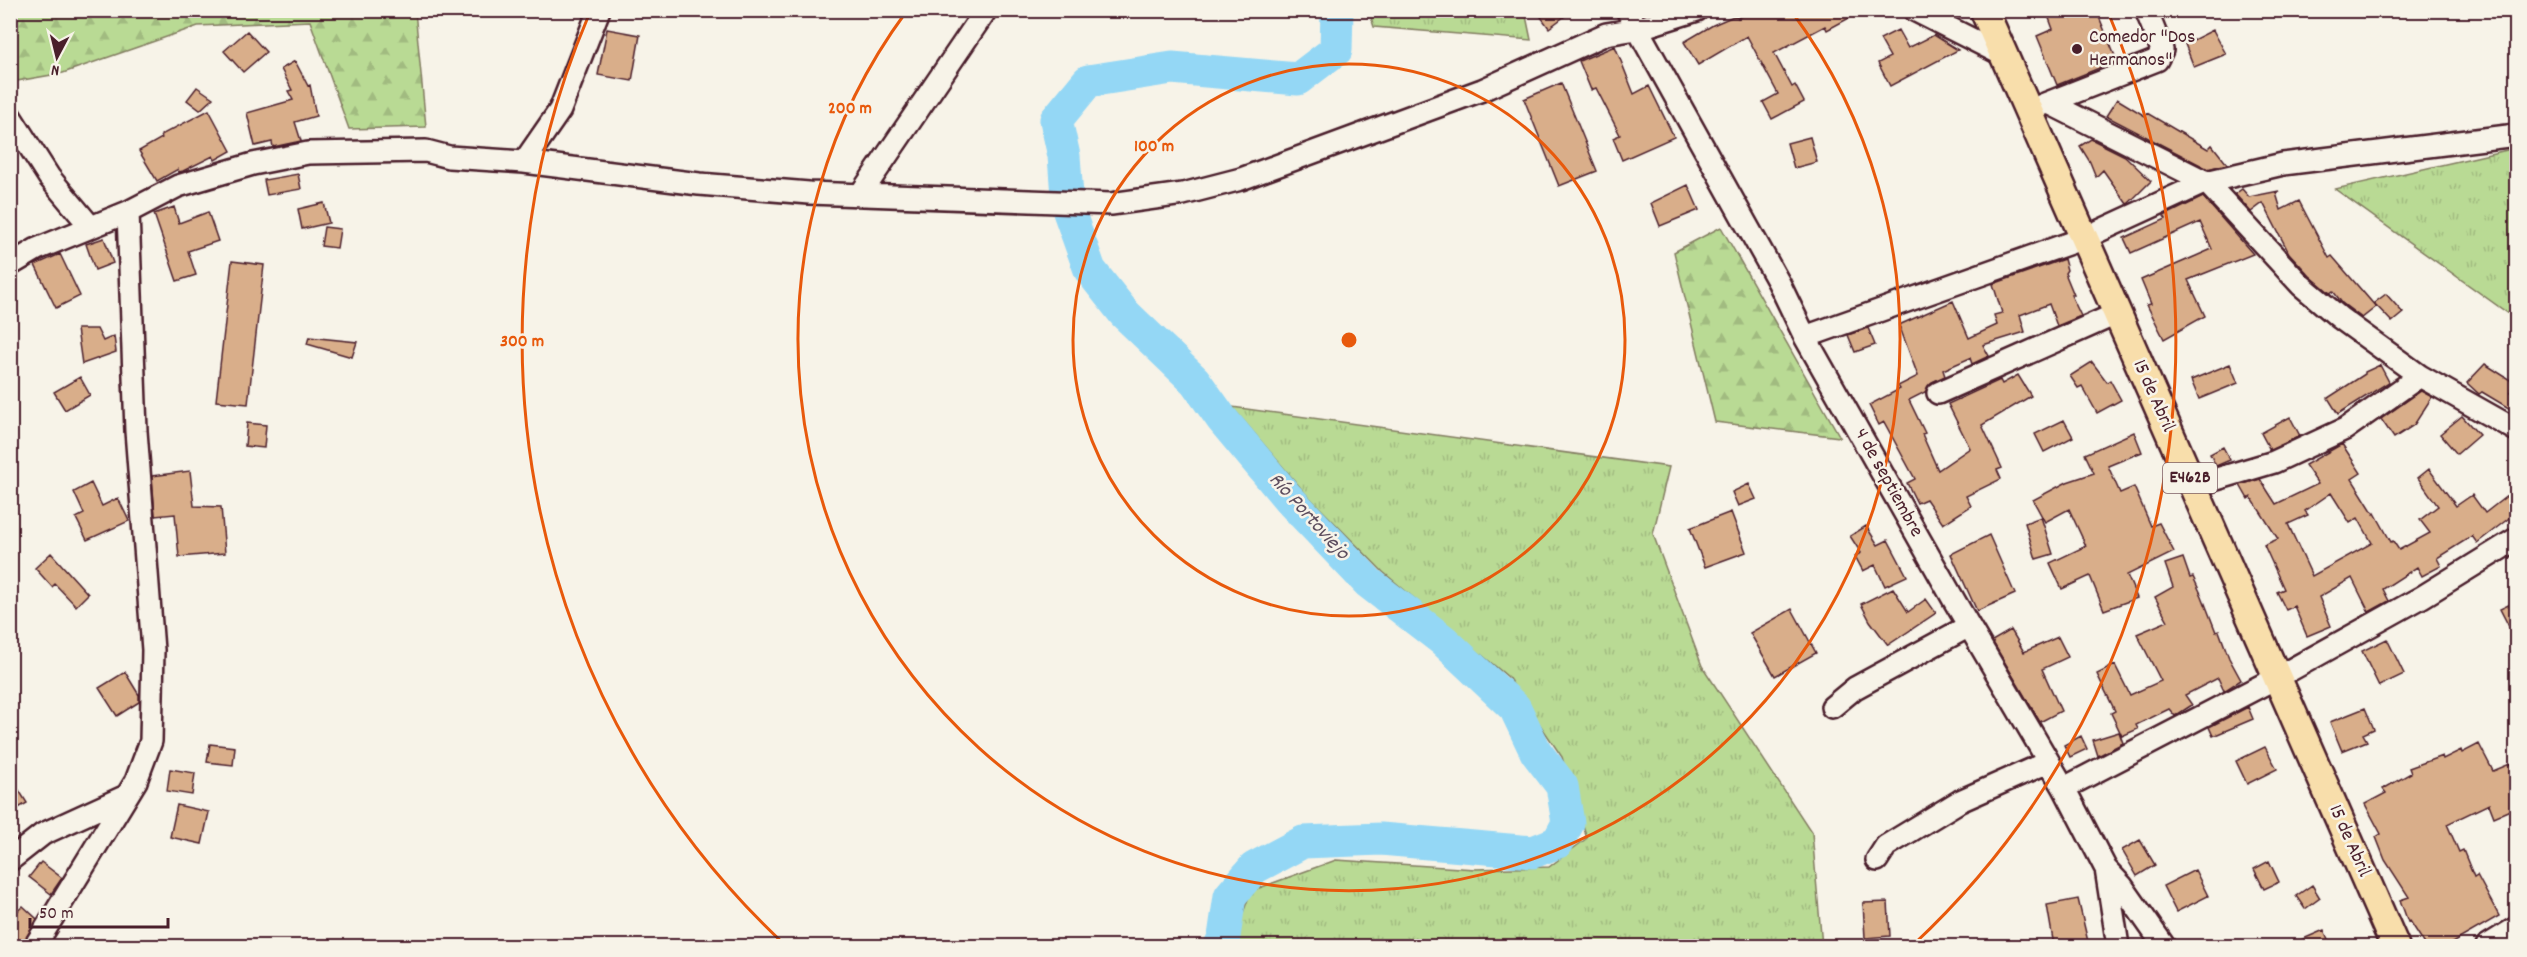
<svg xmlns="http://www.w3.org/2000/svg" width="2527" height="957" viewBox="0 0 2527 957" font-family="Dekko,sans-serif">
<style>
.grass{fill:url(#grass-tufts);stroke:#827c60;stroke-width:1.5}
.forest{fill:url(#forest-firs);stroke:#827c60;stroke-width:1.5}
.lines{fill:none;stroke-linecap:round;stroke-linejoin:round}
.river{stroke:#94d7f5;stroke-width:33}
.building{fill:#d9ae8a;stroke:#4a1f2b;stroke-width:1.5;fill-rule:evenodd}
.minor-casing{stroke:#4a1f2b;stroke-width:26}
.major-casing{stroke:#4a1f2b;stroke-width:32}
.minor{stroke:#f7f3e8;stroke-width:21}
.major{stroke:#f8deab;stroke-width:27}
.ring{fill:none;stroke:#e8590c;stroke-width:3}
.poi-dot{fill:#4a1f2b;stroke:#f7f3e8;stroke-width:2}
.labels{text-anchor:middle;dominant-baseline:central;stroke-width:5;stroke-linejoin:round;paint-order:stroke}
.shield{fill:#f7f3e8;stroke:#7e5f64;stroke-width:1.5}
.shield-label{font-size:18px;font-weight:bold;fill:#4a1f2b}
.poi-label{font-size:20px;fill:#4a1f2b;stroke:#f7f3e8;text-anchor:start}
.street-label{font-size:20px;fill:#4a1f2b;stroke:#f7f3e8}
.water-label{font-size:21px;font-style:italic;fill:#5c4d5e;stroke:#f7f3e8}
.centre{fill:#e8590c;stroke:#f7f3e8;stroke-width:3}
.ring-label{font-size:18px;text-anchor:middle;font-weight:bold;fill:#e8590c;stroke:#f7f3e8;stroke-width:5;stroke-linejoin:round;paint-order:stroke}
</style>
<defs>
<pattern id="grass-tufts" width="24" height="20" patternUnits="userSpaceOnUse" patternTransform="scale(1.5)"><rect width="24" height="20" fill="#b9da94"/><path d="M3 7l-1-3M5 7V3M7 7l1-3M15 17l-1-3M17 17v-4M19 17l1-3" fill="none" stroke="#a1bb80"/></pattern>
<pattern id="forest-firs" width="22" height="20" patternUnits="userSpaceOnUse" patternTransform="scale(1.5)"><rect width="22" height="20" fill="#b9da94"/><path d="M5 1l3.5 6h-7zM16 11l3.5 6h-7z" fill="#a1bb80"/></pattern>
</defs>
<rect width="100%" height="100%" fill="#f7f3e8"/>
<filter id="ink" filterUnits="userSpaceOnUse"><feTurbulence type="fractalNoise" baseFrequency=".0167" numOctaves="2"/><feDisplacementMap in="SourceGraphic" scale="12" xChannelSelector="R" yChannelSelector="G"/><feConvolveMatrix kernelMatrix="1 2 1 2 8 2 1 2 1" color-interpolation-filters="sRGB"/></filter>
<g filter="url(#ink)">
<path class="grass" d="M1369,11H1525L1531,40L1374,27Z
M2516,148V319L2335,189Z
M1232,407L1669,467L1653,534L1702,666L1812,833L1822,946H1231L1251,891L1336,860L1475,869L1549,867L1587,838L1562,757L1508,677L1383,572L1305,493Z"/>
<path class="forest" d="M11,10L415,11L426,127L349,129L310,21L198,26L63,73L11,82Z
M1721,227L1840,437L1715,422L1674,252Z"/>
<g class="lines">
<path class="river" d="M1220,946L1224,937L1230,896L1254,868L1303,842L1381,839L1533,852L1558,842L1568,823L1562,786L1536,752L1515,708L1444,641L1369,583L1288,498L1222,419L1195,381L1124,313L1090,270L1068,209L1064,156L1056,120L1088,81L1172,68L1298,79L1336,50L1337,10"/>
</g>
<path class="building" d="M1536,10H1573L1549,28Z
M1751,10H1864L1827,30L1825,26L1774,53L1792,87L1795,85L1804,102L1772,119L1763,102L1778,94L1747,36L1698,65L1684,42L1713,25L1736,15L1738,18Z
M2046,10H2079L2082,18L2097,12L2117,61L2057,85L2037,36L2053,29Z
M607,29L640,35L632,81L598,75Z
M1898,30L1908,48L1934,35L1958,50L1890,86L1878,63L1890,57L1880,39Z
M2213,30L2226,54L2194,67L2185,44Z
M247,31L266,52L243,72L224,51Z
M1615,46L1634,94L1649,86L1674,137L1622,160L1613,138L1620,135L1596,88L1591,90L1579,61Z
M295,61L308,86L310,85L316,116L295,122L301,141L273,147L272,142L255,146L247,113L293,100L288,91L292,90L281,69Z
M1561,83L1597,171L1559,186L1524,99Z
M197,87L213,98L200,110L187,100Z
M2117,99L2145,116L2147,113L2208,149L2212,145L2227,164L2208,169L2106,116Z
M209,110L231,151L215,160L213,156L183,171L179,172L178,169L157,181L139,151L162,138L161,135Z
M1810,137L1817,162L1794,168L1787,143Z
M2091,139L2125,156L2151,181L2129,203L2127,204L2103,170L2096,177L2090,162L2080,146Z
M298,174L301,189L267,195L264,180Z
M1688,185L1699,210L1660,226L1651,203Z
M2242,189L2249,197L2279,191L2276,193L2281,210L2299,201L2329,258L2332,256L2376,307L2362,318L2342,303L2333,291L2330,293L2310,276L2289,253L2263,203L2251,212L2235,194Z
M2203,197L2253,254L2188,280L2205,316L2164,339L2147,305L2151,304L2141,280L2212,249L2200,222L2131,253L2124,238L2166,219L2164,216Z
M324,203L329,223L302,229L298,209Z
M174,207L179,223L208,212L218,241L188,251L196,275L177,281L154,214Z
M324,227L340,229L337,248L321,246Z
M104,238L113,263L95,270L86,244Z
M60,254L80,296L56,308L35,265Z
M2064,259L2067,270L2065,273L2074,295H2071L2081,316L2057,326L2049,304L2020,315L2025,332L1983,345L1989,356L1972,364L1970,358L1943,370L1945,376L1932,382L1925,392L1909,400L1925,433L1922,434L1938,470L1970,448L1948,404L2000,380L2002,384L2018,375L2031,396L1982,425L2002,468L1997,470L2001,479L1966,496L1971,506L1943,524L1926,499L1917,503L1907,483L1915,479L1884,422L1879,425L1869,405L1900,389L1898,386L1918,376L1899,325L1953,301L1969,338L1997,325L1994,315L2002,313L1993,284Z
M232,261L264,265L248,404L216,401Z
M2386,294L2403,313L2392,322L2374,303Z
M1868,328L1875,345L1855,352L1848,335Z
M77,329H97L103,341L114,336L116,352L82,364Z
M309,337L357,342L352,357L307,344Z
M2092,362L2107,382L2110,380L2121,400L2097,413L2082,386L2078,388L2070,376Z
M2230,364L2238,383L2199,399L2191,380Z
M2485,364L2515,383L2510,392L2517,395V413L2482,392L2479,394L2467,383Z
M2380,365L2389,382L2338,414L2328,398L2365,374V372Z
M80,377L90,395L65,410L54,392Z
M2421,391L2432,397L2414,425L2394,438L2381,419Z
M2462,416L2479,435L2457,454L2440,434Z
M2290,417L2300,436L2270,450L2261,433Z
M2064,420L2073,437L2044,452L2035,434Z
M247,423L266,425L264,448L245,446Z
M2134,432L2142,452L2108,466L2120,493L2134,487L2151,526L2159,523L2174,552L2127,575L2137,598L2104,610L2090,576L2062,589L2050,563L2086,546L2069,509L2045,522L2033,500L2067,482L2094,473L2085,454Z
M2342,444L2361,473L2352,479L2374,514L2375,513L2391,542L2393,541L2399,550L2430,533L2420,520L2438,506L2418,478L2429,469L2456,506L2472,495L2485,513L2517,488V512L2477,543L2472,536L2437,558L2441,566L2422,576L2417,567L2383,589L2389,601L2369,612L2352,578L2319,597L2331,626L2307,636L2294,606L2286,610L2277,592L2284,589L2264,545L2278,539L2251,497L2248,499L2240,485L2260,479L2276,504L2318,484L2305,465ZM2331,493L2350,523L2358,518L2372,543L2312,576L2288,524L2308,515L2305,511Z
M2223,447L2230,460L2216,466L2210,454Z
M190,471L194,506L221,507L225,553L179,557L175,514L155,516L152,476Z
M91,483L102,506L118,498L129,521L87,540L76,518L84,514L74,492Z
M1749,484L1756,499L1738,506L1732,492Z
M1731,512L1746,552L1705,567L1690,528Z
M2041,517L2053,554L2036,559L2025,523Z
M1866,526L1878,545L1888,540L1907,576L1885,586L1875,565L1863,571L1855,556L1861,553L1850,536Z
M1989,535L2015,594L1977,611L1951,554Z
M51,553L88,594L76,606L55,584L52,587L35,568Z
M2183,558L2190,578L2193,577L2202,596L2216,632L2219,631L2229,658L2241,680L2224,691L2218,678L2185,695L2192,705L2175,716L2169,709L2136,725L2138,729L2122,736L2111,713L2115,711L2097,674L2115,665L2130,695L2161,681L2137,634L2168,621L2155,597L2173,587L2165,564Z
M1893,588L1908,612L1926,599L1936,613L1888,645L1870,621L1861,604Z
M2517,601V642L2500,609Z
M1792,609L1816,653L1775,676L1750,633Z
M2011,630L2024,652L2058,637L2068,657L2042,669L2061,711L2040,722L1992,641Z
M2387,639L2404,674L2379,686L2362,651Z
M125,672L139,695V702L117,716L99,688Z
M2248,707L2253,719L2213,736L2209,727Z
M2365,708L2374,729L2363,734L2367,741L2342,751L2330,722Z
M2119,732L2123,743L2098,756L2093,740Z
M2081,736L2087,749L2070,757L2064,745Z
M210,744L235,747L233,765L207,762Z
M2479,744L2493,771L2517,761V807L2494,817L2489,804L2447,824L2459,852L2463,850L2474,877L2477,875L2499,916L2447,946H2426L2410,921L2408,922L2400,900L2409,897L2385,860L2376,837L2381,834L2365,804L2386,793L2383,789L2411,773L2409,768L2442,756L2443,759L2461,750L2462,753Z
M2265,747L2277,769L2247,784L2236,761Z
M170,769L195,773L192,795L167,791Z
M10,776L27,803L10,813Z
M177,805L209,812L202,844L170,837Z
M2140,840L2155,865L2137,876L2122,850Z
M2269,861L2279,882L2264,889L2254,869Z
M41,862L62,878L51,894L29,877Z
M2195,870L2208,896L2176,912L2163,886Z
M2312,885L2320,898L2305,909L2296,896Z
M2078,899L2089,946H2054L2047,905Z
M1888,902L1890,936L1865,938L1863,903Z
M23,906L37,919L22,946H10V918Z
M2324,930L2331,946H2287Z"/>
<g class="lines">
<g class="minor-casing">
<path id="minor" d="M1627,10L1779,283L1805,337L1955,602L2064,788L2106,869L2122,886L2164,946
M1914,10L2003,55
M2049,103L2206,182L2301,285L2340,318L2420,376L2516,430
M2042,105L2157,60L2162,50L2146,10
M10,116L49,177L90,226
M524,162L560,110L599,10
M860,195L986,10
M10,265L37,249L128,212
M1805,337L2084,238L2206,182L2283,164L2516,135
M1938,393L2116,314
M2193,486L2274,462L2345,429L2420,376
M1832,707L1855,688L1969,626
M2064,788L2278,677L2422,597L2516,539
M10,860L43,834L126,796
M1877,860L1886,846L1960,801L2048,762
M2106,869L2118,946
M35,946L136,781L151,741L153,650L136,431L128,212L178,186L253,164L308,153L426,151L449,157L524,162L699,184L809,193L1111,204L1183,194L1241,179L1482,90L1606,34L1637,29L1697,10
M2487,946L2516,928"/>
</g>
<g class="major-casing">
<path id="major" d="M1984,10L2395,946"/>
</g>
<use href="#minor" class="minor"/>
<use href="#major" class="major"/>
</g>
</g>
<g class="ring">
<circle cx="1349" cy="340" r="276"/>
<path d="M1792 12A551 551 0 1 1 906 12"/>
<path d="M785 945A827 827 0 0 1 588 17M2110 17A827 827 0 0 1 1913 945"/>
</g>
<circle class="poi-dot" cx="2077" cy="49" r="6"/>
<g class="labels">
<rect class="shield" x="2163" y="463" width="54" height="30" rx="4.5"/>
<g class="shield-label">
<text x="2190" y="478">E462B</text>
</g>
<g class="poi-label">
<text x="2089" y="38">Comedor "Dos<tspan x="2089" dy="23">Hermanos"</tspan></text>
</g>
<g class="street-label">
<text transform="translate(2153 396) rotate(66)">15 de Abril</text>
<text transform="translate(1888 483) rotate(61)">4 de septiembre</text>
<text transform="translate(2349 841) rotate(66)">15 de Abril</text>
</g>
<g class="water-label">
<text transform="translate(1308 517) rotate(48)">Río Portoviejo</text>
</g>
</g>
<circle cx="1349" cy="340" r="9" class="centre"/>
<g class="ring-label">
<text x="850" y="113">200 m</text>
<text x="1154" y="151">100 m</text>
<text x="522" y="346">300 m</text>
</g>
<rect width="2527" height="957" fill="none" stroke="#f7f3e8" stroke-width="36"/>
<rect x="18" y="18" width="2491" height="921" fill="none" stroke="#4a1f2b" stroke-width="2" filter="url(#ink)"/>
<g transform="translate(57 57) rotate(187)" stroke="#f7f3e8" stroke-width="4.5" paint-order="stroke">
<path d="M0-4.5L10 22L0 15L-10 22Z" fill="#4a1f2b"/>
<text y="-9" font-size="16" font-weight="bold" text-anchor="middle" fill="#4a1f2b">N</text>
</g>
<path d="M30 918v9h138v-9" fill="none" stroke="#4a1f2b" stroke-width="3"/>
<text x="39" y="918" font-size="18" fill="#4a1f2b" stroke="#f7f3e8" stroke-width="4.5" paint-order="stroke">50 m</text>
</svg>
